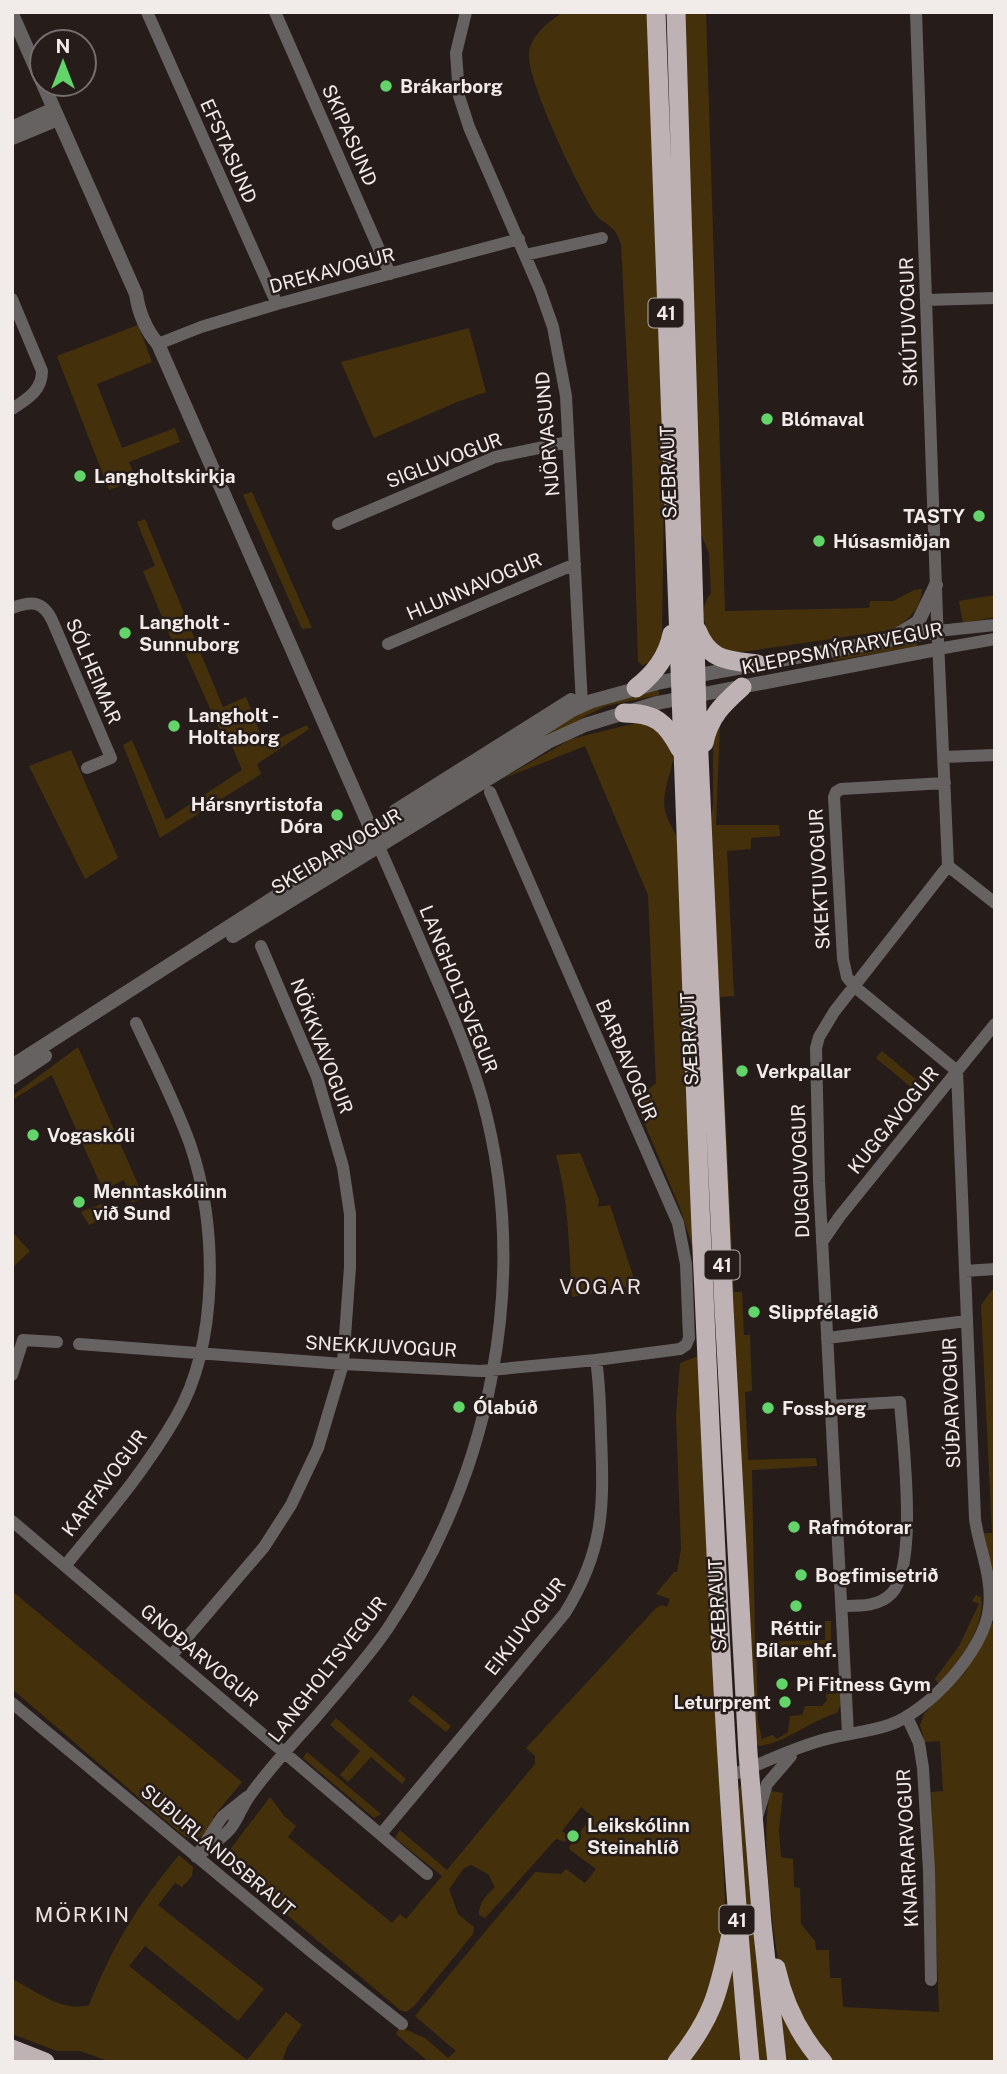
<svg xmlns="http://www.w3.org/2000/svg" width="1007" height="2074" viewBox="0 0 1007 2074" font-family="'Public Sans',sans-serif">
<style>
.green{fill:#44310c}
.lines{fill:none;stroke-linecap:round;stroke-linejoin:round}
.minor{stroke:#676262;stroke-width:12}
.tertiary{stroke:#676262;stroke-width:14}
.trunk{stroke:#beb2b4;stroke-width:19}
.poi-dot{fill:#62d469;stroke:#261d1b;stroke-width:2.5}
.labels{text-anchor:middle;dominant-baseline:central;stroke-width:5;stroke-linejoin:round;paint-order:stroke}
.shield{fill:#261d1b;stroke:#b4adac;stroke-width:2}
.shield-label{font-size:18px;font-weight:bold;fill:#f1ebea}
.poi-label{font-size:19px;font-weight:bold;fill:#f1ebea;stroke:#261d1b;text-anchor:start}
.street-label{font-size:19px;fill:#f1ebea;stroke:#261d1b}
.neighbourhood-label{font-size:21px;letter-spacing:2px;fill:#ede1de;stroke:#261d1b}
</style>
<rect width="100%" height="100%" fill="#261d1b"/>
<path class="green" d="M563,12H648L664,492L662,636L657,652L651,662L642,666L638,661L632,461L621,244C619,240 617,233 614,230C609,224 602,222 597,216C581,194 525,77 529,52C532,34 549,22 563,12Z
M683,12H706L725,611L869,608L870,601H893L914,590L922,589C921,609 908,620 892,630L735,653L714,647C706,630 697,611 711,593L709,553L701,534Z
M138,325L152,362L97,384L122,448L175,428L180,442L129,462L136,480L109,490L57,356Z
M469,328L486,392L457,402L374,438L341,362Z
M252,492L312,628L302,629L243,495Z
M145,519L223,707L246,697L265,745L307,725L309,729L257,764L261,774L160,838L123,745L132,740L166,820L242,770L230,741L225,742L179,639L172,641L143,571L155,566L137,522Z
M995,595V617L963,623L959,601Z
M916,639L917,646L833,661V658L857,650Z
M658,687L659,695L606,706L583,717L568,729L479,780L576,711Z
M640,722L654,727L674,751C673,772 661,790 665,811C667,819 673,829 677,837L694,1252L680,1208L635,1101L656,1083L648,895L585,746L502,779L571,739Z
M720,723L716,825H779L780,836L751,838V849L727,851L734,996L720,997L734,1292H742L744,1335H750L752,1391L745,1392L748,1460L816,1458L817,1466L752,1470L755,1642L825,1640V1621H831V1644L756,1647L758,1722L762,1739L772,1735L777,1739L788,1732L790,1716L802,1715L805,1706H822L827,1700L826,1694L840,1693L841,1704L837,1713C809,1721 788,1742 759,1746L754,1743L710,829L713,804V729Z
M71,750L118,858L85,879L29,766Z
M78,1047L144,1198L132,1203L124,1180L103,1190L52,1075L12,1100V1096Z
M882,1051L924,1086L918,1093L876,1058Z
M580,1153L599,1200L598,1207L610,1205L636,1285L572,1297C569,1249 569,1202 556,1155Z
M101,1204L117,1205L119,1212L89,1225L81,1212Z
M12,1232L30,1251L13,1267H12Z
M995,1286V1591L984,1533H992L981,1305Z
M698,1356L725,1899L723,1943L705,2011L668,2062H429L396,2034L400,2027L425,2038L448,2058L456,2051L415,2016L535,1872L561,1874L566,1869L585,1883L596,1869L570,1850L569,1847L592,1816L581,1807L562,1831L568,1836L565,1842L556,1839L485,1918L479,1915C479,1902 486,1896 495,1887L488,1874L471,1865L464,1868L449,1889L458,1914L474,1927L473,1934L414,2006L406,2012L400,2010L222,1860L270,1797L284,1816L296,1826L288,1837L392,1923L400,1914L406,1919L442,1876L395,1838L400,1830L447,1870L535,1764V1756L526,1748L656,1608L662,1605L667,1607L670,1599L656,1594L674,1572H677L681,1549L676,1416L680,1363Z
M12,1591L242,1782L213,1817L216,1820L203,1836L194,1840L185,1837L12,1689Z
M976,1595L981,1597C986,1627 958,1663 939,1684L935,1679L959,1646L979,1604L972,1601Z
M995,1619V2062H831C819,2043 792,2007 785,1988C773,1952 759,1825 771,1791L783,1793L779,1830L781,1857L793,1859L794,1887L800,1888L801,1924L815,1941L816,1950H829L830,1978H841L843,2007L939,2012L931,1792L943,1791L940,1741L925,1742L920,1725L924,1714L965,1672Z
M413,1695L451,1726L446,1732L408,1701Z
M336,1718L406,1779L402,1784L371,1757L348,1782L340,1775L360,1751L330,1725Z
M307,1752L381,1814L374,1818L303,1758Z
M741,1785L770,2062H757L734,1799Z
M179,1855L193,1867L192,1876L182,1887L175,1883L158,1905L264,1989L238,2021L145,1946L129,1966L247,2060L286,2012L302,2025L287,2047L282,2062H111L80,2051H57L12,2034V1979C35,1990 62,2013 89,2005C114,1943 137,1906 179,1855Z
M732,1966L746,2062H685Z
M776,1985L816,2062H784Z"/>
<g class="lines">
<path class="minor" d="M147,12L277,304
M275,12L390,274
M525,255L602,238
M12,299L42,371C42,391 27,399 12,409
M926,300L995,298
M158,344L201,327L277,304L519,239
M338,524L495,457L568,442
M12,608C31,601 42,600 52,620L111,758L87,768
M938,631L995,625
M388,644L575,564
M938,649L995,639
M943,757L995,755
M395,810L571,699L582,705L566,396L553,327L540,290L469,127L459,96L456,53L466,12
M948,866L995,903
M822,1242L840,1216L995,1024
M965,1271L995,1269
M827,1338L967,1321
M79,1344L343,1364L480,1371L596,1360L680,1349L686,1345L689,1338L686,1264L678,1223L490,792
M12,1375L23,1340L57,1342
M831,1406L900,1402C903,1442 918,1565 892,1593C879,1607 859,1606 842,1606
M12,1521L427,1874
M65,1566C104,1518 145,1471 176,1417C219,1343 218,1224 190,1144C175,1102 154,1062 136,1023
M171,1656L264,1547L291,1505L318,1448L343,1364L350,1267V1214L343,1167L317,1077L261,946
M12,1703L314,1954L402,2024
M907,1717L919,1743L923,1768L929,1871L931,1980
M848,1734L819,1181L816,1048L819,1037L834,1012L948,866L937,617L916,12
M727,1777C757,1766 786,1751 816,1742C840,1734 865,1733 889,1725C928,1712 985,1650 989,1608C993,1578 979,1548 975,1519L957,1071L855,987L847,977L843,959L834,797L836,792L841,789L945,783
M758,1814L767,1784L791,1756
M381,1834L565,1613C604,1550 604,1508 601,1436C600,1411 600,1385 596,1360
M200,1851L222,1817L247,1797
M196,1857C208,1848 222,1839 231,1828C239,1817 243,1804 251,1794C271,1766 295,1741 317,1716C341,1687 367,1659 388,1628C491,1474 532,1279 482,1098C469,1053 450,1010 431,966C414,927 397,887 379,847"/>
<path class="tertiary" d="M12,14L42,82
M43,84L136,294C139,314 145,329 158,344L377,843
M12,128L54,109
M12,138L58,119
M897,635L918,622L936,585
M233,936L548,742L585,725L657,703L938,649
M12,1066L356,845L394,824L572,710L592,701L661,682L938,631
M12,1078L45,1056"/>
<path class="trunk" d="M656,12C669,418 684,823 701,1228C714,1506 724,1784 750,2062
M676,12L697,711L724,1308L748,1753L762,1924L777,2062
M697,630C709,661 727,660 757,664
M636,688C654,674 667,658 672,634
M624,713C655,713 666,722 680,749
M704,743C709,717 723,704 742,687
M776,1968C784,2004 799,2035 823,2062
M12,2049L45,2062
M677,2062C716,2014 719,1988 732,1930"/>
</g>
<g class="poi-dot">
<circle cx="386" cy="86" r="7"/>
<circle cx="767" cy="419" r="7"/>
<circle cx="80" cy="476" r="7"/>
<circle cx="979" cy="516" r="7"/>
<circle cx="819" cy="541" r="7"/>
<circle cx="125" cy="633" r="7"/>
<circle cx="174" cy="726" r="7"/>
<circle cx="337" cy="815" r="7"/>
<circle cx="742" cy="1071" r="7"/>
<circle cx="33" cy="1135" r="7"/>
<circle cx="79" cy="1202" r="7"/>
<circle cx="754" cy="1312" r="7"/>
<circle cx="459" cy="1407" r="7"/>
<circle cx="768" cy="1408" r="7"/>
<circle cx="794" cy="1527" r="7"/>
<circle cx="801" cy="1575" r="7"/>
<circle cx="796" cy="1606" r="7"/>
<circle cx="782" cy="1684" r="7"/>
<circle cx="785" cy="1702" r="7"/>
<circle cx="573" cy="1836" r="7"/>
</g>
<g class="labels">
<g class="shield">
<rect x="648.5" y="298.5" width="35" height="29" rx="5"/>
<rect x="704.5" y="1250.5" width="35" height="29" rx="5"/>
<rect x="719.5" y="1905.5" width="35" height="29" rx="5"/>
</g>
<g class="shield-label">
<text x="666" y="313">41</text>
<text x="722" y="1265">41</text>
<text x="737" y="1920">41</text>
</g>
<g class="poi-label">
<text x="400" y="86">Brákarborg</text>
<text x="781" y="419">Blómaval</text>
<text x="94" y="476">Langholtskirkja</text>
<text x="965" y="516" text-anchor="end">TASTY</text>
<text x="833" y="541">Húsasmiðjan</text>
<text x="139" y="622">Langholt -<tspan x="139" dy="22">Sunnuborg</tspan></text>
<text x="188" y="715">Langholt -<tspan x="188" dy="22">Holtaborg</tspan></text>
<text x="323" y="804" text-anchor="end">Hársnyrtistofa<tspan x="323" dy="22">Dóra</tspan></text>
<text x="756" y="1071">Verkpallar</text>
<text x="47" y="1135">Vogaskóli</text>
<text x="93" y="1191">Menntaskólinn<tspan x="93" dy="22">við Sund</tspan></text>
<text x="768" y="1312">Slippfélagið</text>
<text x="473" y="1407">Ólabúð</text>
<text x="782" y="1408">Fossberg</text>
<text x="808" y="1527">Rafmótorar</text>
<text x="815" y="1575">Bogfimisetrið</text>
<text x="796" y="1628" text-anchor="middle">Réttir<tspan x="796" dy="22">Bílar ehf.</tspan></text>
<text x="796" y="1684">Pi Fitness Gym</text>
<text x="771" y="1702" text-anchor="end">Leturprent</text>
<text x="587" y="1825">Leikskólinn<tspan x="587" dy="22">Steinahlíð</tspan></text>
</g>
<g class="street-label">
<text transform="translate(350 135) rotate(66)">SKIPASUND</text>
<text transform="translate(229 151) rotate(66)">EFSTASUND</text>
<text transform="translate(332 270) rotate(-15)">DREKAVOGUR</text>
<text transform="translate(908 322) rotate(-92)">SKÚTUVOGUR</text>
<text transform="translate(547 434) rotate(-95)">NJÖRVASUND</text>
<text transform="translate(444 460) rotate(-21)">SIGLUVOGUR</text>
<text transform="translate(668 472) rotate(-92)">SÆBRAUT</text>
<text transform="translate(474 586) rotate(-23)">HLUNNAVOGUR</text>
<text transform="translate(842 648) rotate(-11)">KLEPPSMÝRARVEGUR</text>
<text transform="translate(94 671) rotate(67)">SÓLHEIMAR</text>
<text transform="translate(336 851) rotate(-31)">SKEIÐARVOGUR</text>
<text transform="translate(819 879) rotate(-93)">SKEKTUVOGUR</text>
<text transform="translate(459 989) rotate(68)">LANGHOLTSVEGUR</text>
<text transform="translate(689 1039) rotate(-93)">SÆBRAUT</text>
<text transform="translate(322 1046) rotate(69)">NÖKKVAVOGUR</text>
<text transform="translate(627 1060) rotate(67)">BARÐAVOGUR</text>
<text transform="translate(893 1120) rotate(-51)">KUGGAVOGUR</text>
<text transform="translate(800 1171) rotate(-92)">DUGGUVOGUR</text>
<text transform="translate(381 1346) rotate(3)">SNEKKJUVOGUR</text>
<text transform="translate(951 1403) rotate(-92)">SÚÐARVOGUR</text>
<text transform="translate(104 1483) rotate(-53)">KARFAVOGUR</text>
<text transform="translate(717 1605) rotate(-93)">SÆBRAUT</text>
<text transform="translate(525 1626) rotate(-52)">EIKJUVOGUR</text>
<text transform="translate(200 1655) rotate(40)">GNOÐARVOGUR</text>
<text transform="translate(327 1669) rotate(-52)">LANGHOLTSVEGUR</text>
<text transform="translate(907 1848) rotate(-93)">KNARRARVOGUR</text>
<text transform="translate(218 1850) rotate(40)">SUÐURLANDSBRAUT</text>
</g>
<g class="neighbourhood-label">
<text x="601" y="1286">VOGAR</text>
<text x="83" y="1914">MÖRKIN</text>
</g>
</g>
<rect width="1007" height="2074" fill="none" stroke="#f1ebea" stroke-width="28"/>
<g transform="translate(63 63)"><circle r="33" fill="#261d1b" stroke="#776f6e" stroke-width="2"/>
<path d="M0-5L12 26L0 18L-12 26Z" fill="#62d469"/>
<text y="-10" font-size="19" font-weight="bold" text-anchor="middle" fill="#f1ebea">N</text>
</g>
</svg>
